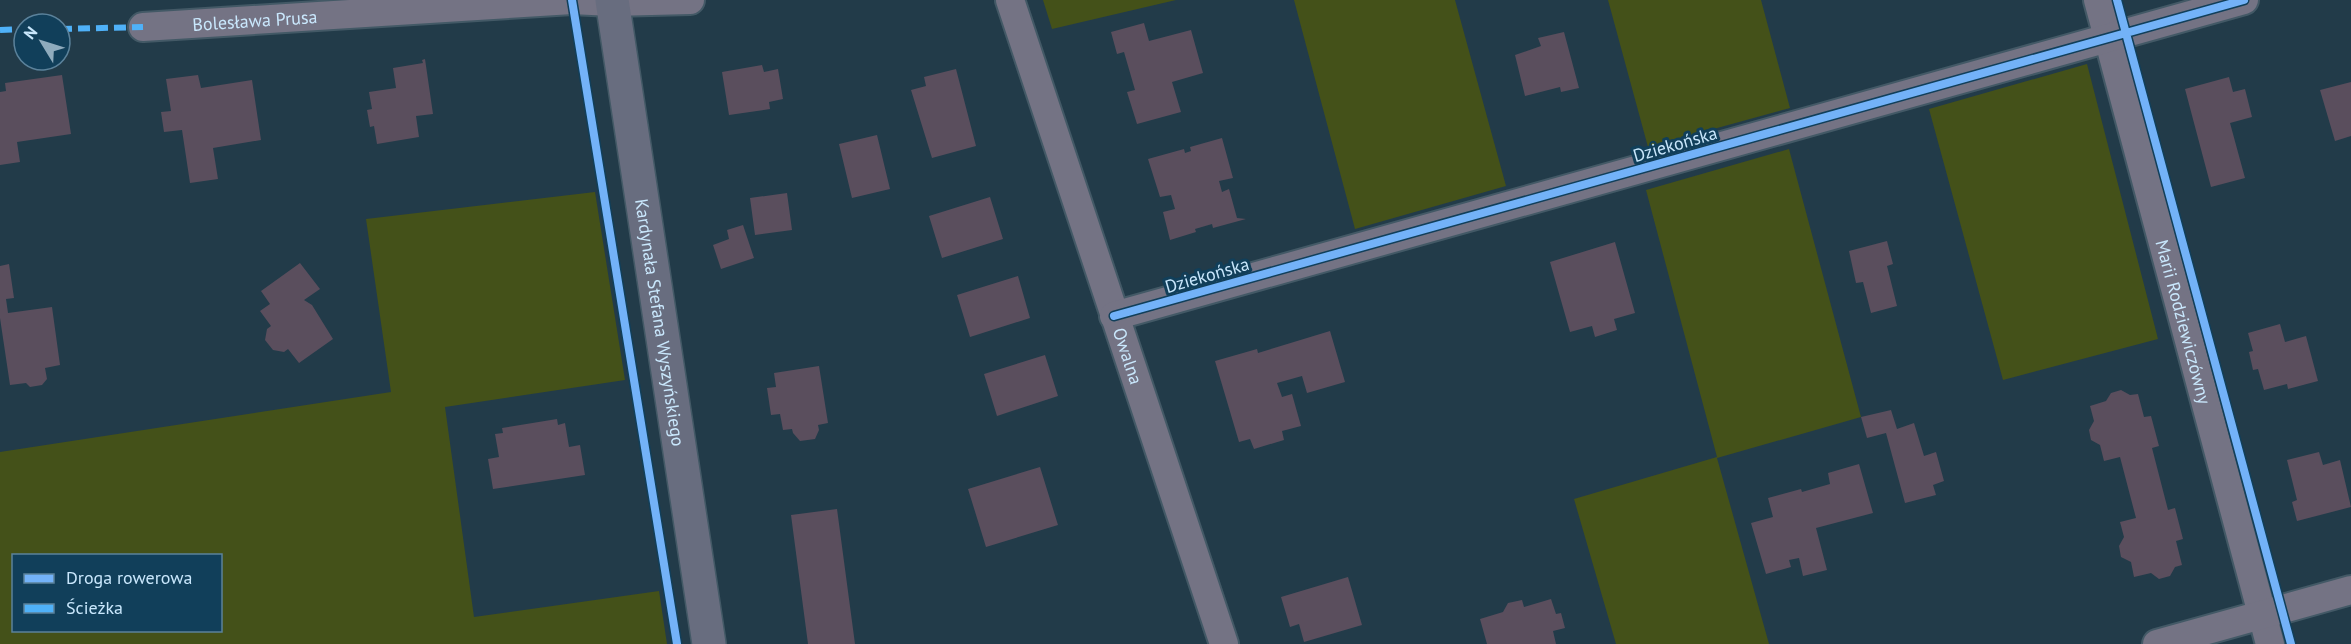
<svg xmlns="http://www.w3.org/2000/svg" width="2351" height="644" viewBox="0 0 2351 644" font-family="'PT Sans',sans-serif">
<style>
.green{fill:#445119;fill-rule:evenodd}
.building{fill:#5a4e5d}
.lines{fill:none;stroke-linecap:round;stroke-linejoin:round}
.minor-casing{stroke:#435966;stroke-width:32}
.secondary-casing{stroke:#435966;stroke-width:36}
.minor{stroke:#747384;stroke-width:28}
.secondary{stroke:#686d7f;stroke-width:33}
.quiet{stroke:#4fb1f8;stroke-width:6;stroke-dasharray:12 6;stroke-linecap:butt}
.cycleway-casing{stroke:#113f5a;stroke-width:11}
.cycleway{stroke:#73b2f8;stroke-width:8}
.labels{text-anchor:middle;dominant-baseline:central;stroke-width:6;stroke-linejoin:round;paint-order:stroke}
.street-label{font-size:18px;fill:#c9e7fc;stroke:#113f5a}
</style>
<rect width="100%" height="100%" fill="#223b49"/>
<path class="green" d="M1043,0H1176L1052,29Z
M1294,0H1455L1506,186L1355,229Z
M1608,0H1761L1790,108L1648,147Z
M2087,64L2158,339L2003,380L1929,109Z
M1789,149L1861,417L1717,458L1769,644H1616L1574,499L1717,457L1646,190Z
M595,192L625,380L445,407L474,617L659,591L667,644H0V452L391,392L366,219ZM14,556H220V630H14Z"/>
<path class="building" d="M1144,23L1149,41L1191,30L1203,73L1172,82L1181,112L1137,124L1127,92L1135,90L1124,52L1117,54L1111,32Z
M1564,32L1579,88L1561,92L1560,87L1525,96L1515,55L1541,46L1538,38Z
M425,59L433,114L416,116L419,137L377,144L374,126L370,127L367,110L372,109L369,92L396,88L393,68L423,63L422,60Z
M762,65L764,72L778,69L783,99L769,102L770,109L729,115L722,72Z
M956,69L976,146L932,158L911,90L926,86L924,77Z
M62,75L71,134L17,142L20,162L0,165V92L6,91L5,83Z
M198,75L201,88L252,80L261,140L213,148L218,179L190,183L182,130L164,132L161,112L171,111L166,79Z
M2229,77L2233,92L2245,89L2252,117L2230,123L2245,178L2211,187L2185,89Z
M2351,82V136L2335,141L2320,90Z
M877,135L890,189L852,198L839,144Z
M1222,138L1233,178L1219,181L1222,192L1229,189L1237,218L1246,219L1213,228L1212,224L1195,229L1196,232L1170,240L1163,212L1175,209L1171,195L1160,197L1148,159L1184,149L1185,153L1191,151L1190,147Z
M787,193L792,230L755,235L750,198Z
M990,197L1003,239L942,258L929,216Z
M743,225L754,258L721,269L713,245L729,239L727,230Z
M1887,241L1893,264L1887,266L1897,306L1871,313L1863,282L1856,283L1849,251Z
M1615,242L1635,313L1614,319L1617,330L1595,337L1592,326L1570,332L1550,262Z
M300,263L320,289L304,300L312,305L333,339L299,363L288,349L284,352L273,350L265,340L267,329L271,326L260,311L270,304L261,291Z
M9,264L14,298L6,299L8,313L52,307L60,365L45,368L47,379L42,385L30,387L26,383L10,385L0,318V266Z
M1018,276L1030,318L970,337L957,295Z
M2280,324L2285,342L2306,336L2318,381L2288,389L2287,384L2264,390L2258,369L2253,370L2249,352L2253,351L2248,333Z
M1330,331L1345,382L1307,393L1302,376L1277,383L1282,397L1292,394L1301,426L1282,431L1284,440L1254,449L1250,439L1239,442L1215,361L1257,349L1258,353Z
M1045,355L1058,396L997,416L984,374Z
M819,366L828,423L818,425L819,430L815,439L800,441L793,433L792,429L783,430L780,414L771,415L767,388L776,387L774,373Z
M2121,390L2130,395L2138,394L2144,417L2151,416L2159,446L2152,448L2168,510L2175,508L2183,539L2176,541L2182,565L2175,567L2170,576L2159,579L2151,573L2134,577L2131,562L2121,557L2119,546L2124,537L2120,522L2136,518L2120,457L2104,461L2100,445L2091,440L2089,430L2094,421L2090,406L2106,401L2111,393Z
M1891,410L1897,429L1914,423L1924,456L1936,452L1944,481L1933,485L1936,495L1905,503L1886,433L1867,438L1861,417Z
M557,419L558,425L565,423L569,447L580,445L585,475L493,489L488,459L499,457L495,434L503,433L502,428Z
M2319,452L2323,465L2340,460L2351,507L2297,521L2292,502L2297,500L2287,460Z
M1859,464L1873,513L1816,528L1827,570L1803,576L1799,558L1789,560L1791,567L1766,574L1751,523L1773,517L1768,498L1801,489L1802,492L1830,484L1828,473Z
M1040,467L1058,525L986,547L968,489Z
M837,509L855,644H808L791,515Z
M1348,577L1362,625L1304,642L1299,624L1290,627L1281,597Z
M1551,599L1556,614L1561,613L1565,628L1553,631L1556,644H1487L1480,619L1503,612L1508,603L1522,600L1524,607Z"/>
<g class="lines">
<g class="minor-casing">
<g id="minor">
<path id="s1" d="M1010,0L1224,644"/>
<path id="s2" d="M2098,0L2270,644"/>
<path id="s3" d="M143,27L572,0L612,2L690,0"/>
<path d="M1114,316L2244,0"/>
<path d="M2157,644L2351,590"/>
</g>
</g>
<g class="secondary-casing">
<g id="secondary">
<path id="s4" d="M612,0L709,644"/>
</g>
</g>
<use href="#minor" class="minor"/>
<use href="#secondary" class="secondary"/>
<path class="quiet" d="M60,29L143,27
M0,30L24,29"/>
<g class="cycleway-casing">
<path id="cycleway" d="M572,0L677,644
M2117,0L2291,644
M1114,316L2244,0"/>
</g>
<use href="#cycleway" class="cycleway"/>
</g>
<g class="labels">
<g class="street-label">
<text stroke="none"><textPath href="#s3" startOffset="112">Bolesława Prusa</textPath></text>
<text transform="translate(1675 144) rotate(-16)">Dziekońska</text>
<text transform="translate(1207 275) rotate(-16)">Dziekońska</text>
<text stroke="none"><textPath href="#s4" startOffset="326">Kardynała Stefana Wyszyńskiego</textPath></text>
<text stroke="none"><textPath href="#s2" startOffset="333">Marii Rodziewiczówny</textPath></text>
<text stroke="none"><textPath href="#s1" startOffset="375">Owalna</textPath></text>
</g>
</g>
<rect x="12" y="554" width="210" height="78" fill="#113f5a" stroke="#5b829b" stroke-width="1.5"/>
<rect x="24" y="574" width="30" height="9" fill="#73b2f8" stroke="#5b829b" stroke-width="1.5"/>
<text x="66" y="584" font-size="18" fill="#c9e7fc">Droga rowerowa</text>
<rect x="24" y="604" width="30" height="9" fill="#4fb1f8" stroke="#5b829b" stroke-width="1.5"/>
<text x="66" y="614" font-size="18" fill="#c9e7fc">Ścieżka</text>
<g transform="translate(42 42) rotate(308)"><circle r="28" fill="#113f5a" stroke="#5b829b" stroke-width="1.5"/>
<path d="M0-4.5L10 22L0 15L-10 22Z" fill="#8fabbd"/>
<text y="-9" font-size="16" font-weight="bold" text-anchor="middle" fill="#c9e7fc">N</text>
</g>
</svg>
